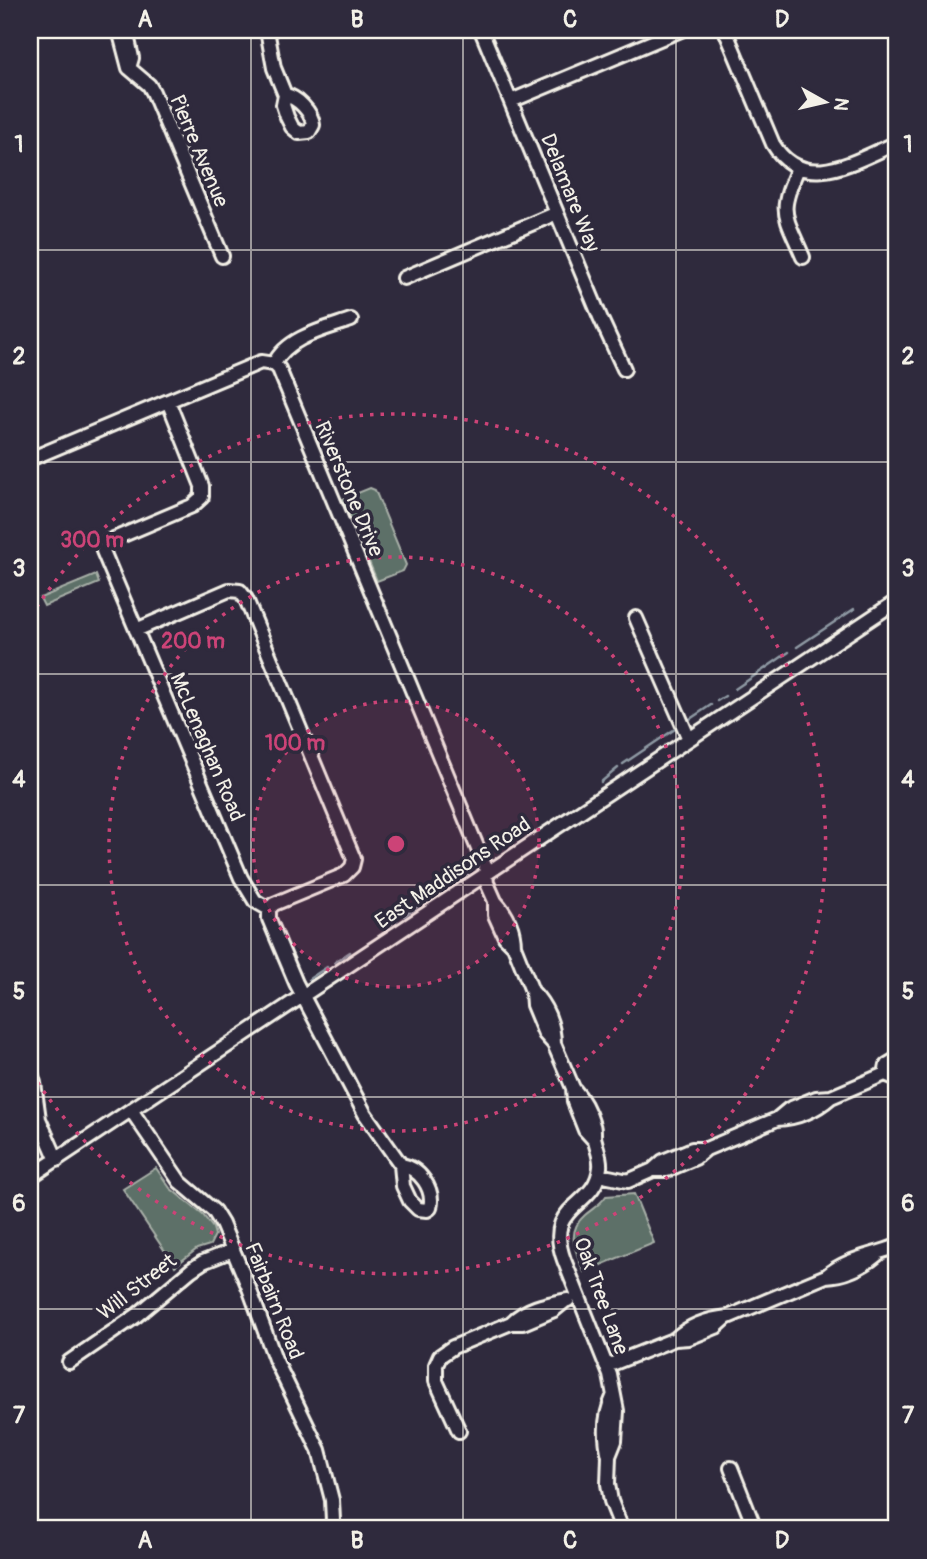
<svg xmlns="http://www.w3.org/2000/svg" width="927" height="1559" viewBox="0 0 927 1559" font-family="Pangolin,sans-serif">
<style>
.green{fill:#5d6f67;stroke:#a8b0a8;stroke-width:2}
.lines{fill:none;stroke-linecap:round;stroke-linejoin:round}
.stream{stroke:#8f9aa4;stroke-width:2.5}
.minor-casing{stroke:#f4f1e8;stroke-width:18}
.minor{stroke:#2f2a3d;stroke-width:12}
.grid{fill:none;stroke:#f4f1e8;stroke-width:2;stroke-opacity:0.55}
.ring{fill:none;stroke:#cc4377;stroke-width:3.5;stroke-dasharray:3.5 7}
.labels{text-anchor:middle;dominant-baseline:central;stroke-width:7;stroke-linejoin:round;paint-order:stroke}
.street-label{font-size:21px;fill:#f4f1e8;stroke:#2f2a3d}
.centre{fill:#cc4377;stroke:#2f2a3d;stroke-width:3.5}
.ring-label{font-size:21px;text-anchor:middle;font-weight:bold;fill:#cc4377;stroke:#2f2a3d;stroke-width:7;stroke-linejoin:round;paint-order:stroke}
.neatline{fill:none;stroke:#f4f1e8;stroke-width:2.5}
.grid-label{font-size:23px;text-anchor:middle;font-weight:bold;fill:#f4f1e8}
</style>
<rect width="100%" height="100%" fill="#2f2a3d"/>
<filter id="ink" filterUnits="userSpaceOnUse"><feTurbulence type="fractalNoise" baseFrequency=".0143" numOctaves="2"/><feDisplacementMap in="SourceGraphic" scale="14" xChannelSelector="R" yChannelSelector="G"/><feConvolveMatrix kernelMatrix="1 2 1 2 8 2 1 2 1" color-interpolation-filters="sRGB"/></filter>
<g filter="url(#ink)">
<path class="green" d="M370,488L375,490L406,565L403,571L377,581L343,499Z
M96,575L99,583L44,606L40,598Z
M156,1168L170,1188L203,1215L213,1228L215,1235L210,1245L197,1249L175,1266L123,1189Z
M634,1194L654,1243L584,1272C576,1252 565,1232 585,1215C593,1208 600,1205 606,1196Z"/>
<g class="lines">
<path class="stream" d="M797,647L854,609
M735,689L789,652
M717,701L725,696
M687,721L711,705
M623,764L678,727
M601,782L618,768
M450,885L467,874
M424,902L437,894
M404,916L417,907
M385,928L397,920
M335,962L350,952
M309,979L327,967"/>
<g class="minor-casing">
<path id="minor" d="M119,30L129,68L132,58L126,30
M267,30L274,68L285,95L283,105L287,117L292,127L299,133L309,132L313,125C312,112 297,97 285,95
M481,30L600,317L624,369
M725,30L773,144C804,195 856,160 897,143
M129,68L149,85L153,92L222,256
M511,101L681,30
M798,168C778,214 784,212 803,257
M404,278L557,213
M274,364C287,337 325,329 351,320
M168,401L202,486V497L192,506L109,541L103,551L241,878L255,901L269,909
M30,459L261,362L274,364L279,369L485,866L487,883L495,901V915L505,937L514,946L532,991L533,1005L545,1034L554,1044L573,1088L574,1102L585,1130L595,1141
M636,618L689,739
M136,630L229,590L240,591L246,599L354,859L352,867L344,875L274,904L269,909
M495,901C507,914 514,928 514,946
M269,909V919L296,983L365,1114L401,1165L403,1186L410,1201L418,1209L427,1210L430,1208C435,1189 419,1168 401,1165
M532,991C546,1005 554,1024 554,1044
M30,1070L34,1083L39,1119L57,1160
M885,1074L887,1065L897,1059
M573,1088C582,1098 589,1111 593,1125C595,1130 593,1136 595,1141C597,1150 601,1158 600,1167C596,1210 543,1202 564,1260L610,1375L617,1411L615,1441L609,1456L608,1484L611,1501L622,1529
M131,1110L180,1182L214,1211L222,1224L249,1288L275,1359L319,1450L332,1500L333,1520L330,1529
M777,1119C798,1118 815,1111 831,1097
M653,1170H667L695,1158L706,1149L777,1119L789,1109L816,1098L831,1097L885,1074L897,1079
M599,1175L628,1181L653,1170L663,1161L692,1149H706
M30,1177L897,601
M826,1276C846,1275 863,1267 878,1254
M511,1323C527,1307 547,1304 568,1300
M675,1339C690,1325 708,1319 728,1317L826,1276C847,1258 872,1256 897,1246
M69,1362L136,1316L191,1270L203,1262L233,1250
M607,1366L675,1339L689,1338L716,1327L727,1317
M459,1431L436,1381V1365L440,1356L453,1347L511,1323H523L554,1310L565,1301
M609,1456C604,1435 604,1416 613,1397
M731,1468L755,1529"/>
</g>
<use href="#minor" class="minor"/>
</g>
</g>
<path class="grid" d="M251,30V1529M463,30V1529M676,30V1529M30,250H897M30,462H897M30,674H897M30,885H897M30,1097H897M30,1309H897"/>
<circle cx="396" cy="844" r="143" fill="#cc4377" fill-opacity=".12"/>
<g class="ring">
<circle cx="396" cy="844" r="143"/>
<circle cx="396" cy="844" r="287"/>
<path d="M31 616A430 430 0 1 1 31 1072"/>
</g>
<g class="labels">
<g class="street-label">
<text transform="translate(199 151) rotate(67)">Pierre Avenue</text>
<text transform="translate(570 193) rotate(68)">Delamare Way</text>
<text transform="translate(349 489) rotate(67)">Riverstone Drive</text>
<text transform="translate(207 747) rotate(67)">McLenaghan Road</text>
<text transform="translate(453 873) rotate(-34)">East Maddisons Road</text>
<text transform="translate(137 1287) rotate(-38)">Will Street</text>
<text transform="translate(601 1296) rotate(70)">Oak Tree Lane</text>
<text transform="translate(274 1301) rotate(68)">Fairbairn Road</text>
</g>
</g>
<circle cx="396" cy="844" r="10" class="centre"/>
<g class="ring-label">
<text x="92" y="547">300 m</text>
<text x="193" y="648">200 m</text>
<text x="295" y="750">100 m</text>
</g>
<rect width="927" height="1559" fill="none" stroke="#2f2a3d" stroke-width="77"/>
<g transform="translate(825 102) rotate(98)" stroke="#2f2a3d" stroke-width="5" paint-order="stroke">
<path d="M0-5L12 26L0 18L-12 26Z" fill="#f4f1e8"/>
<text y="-10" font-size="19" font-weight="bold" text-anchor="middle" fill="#f4f1e8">N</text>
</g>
<rect x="38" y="38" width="850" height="1482" class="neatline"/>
<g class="grid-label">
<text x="145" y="27">A</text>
<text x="357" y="27">B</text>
<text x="570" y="27">C</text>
<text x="782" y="27">D</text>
<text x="19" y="152">1</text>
<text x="908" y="152">1</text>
<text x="19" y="364">2</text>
<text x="908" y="364">2</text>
<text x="19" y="576">3</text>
<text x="908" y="576">3</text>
<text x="19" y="787">4</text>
<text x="908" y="787">4</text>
<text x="19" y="999">5</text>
<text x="908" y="999">5</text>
<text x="19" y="1211">6</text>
<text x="908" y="1211">6</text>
<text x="19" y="1423">7</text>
<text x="908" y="1423">7</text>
<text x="145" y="1548">A</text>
<text x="357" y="1548">B</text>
<text x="570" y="1548">C</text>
<text x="782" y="1548">D</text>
</g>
</svg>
